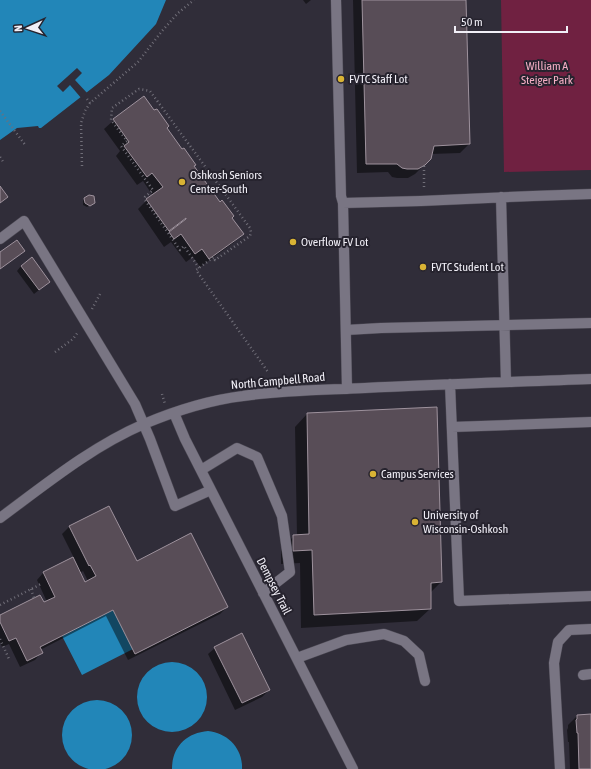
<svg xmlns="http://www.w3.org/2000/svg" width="591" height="769" viewBox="0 0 591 769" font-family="'Asap Condensed',sans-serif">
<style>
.green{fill:#702141}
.water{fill:#2286b8}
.pier{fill:#302d39}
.shadow{fill:#0007;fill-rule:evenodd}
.building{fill:#584d57;stroke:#9e929d}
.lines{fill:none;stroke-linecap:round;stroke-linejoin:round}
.minor-casing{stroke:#4c4954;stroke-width:11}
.path{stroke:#716f79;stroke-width:2.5;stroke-dasharray:1 3;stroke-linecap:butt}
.minor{stroke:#797583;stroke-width:10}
.poi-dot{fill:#d9b334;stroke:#26232e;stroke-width:1.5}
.labels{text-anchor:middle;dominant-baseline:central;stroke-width:4;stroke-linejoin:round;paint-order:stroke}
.park-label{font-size:12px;fill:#f5aec4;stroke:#26232e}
.poi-label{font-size:12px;fill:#f1eff7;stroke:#26232e;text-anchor:start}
.street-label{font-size:12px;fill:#f1eff7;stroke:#26232e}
</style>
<rect width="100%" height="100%" fill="#302d39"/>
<path class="green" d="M501,0H591V170L504,172Z"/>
<path class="water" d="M0,0H166L156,24L109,75L41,128H39L38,126L17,128L0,140Z
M113,610L133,649L82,675L62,636Z
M137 697a35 35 0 1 1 70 0a35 35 0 1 1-70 0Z
M62 735a35 35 0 1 1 70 0a35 35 0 1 1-70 0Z
M208,731C228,733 243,749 242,769H172C172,747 186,733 208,731Z"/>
<path class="pier" d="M77,68L82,73L75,80L88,94L82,99L70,85L63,92L57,86Z"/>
<path class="shadow" d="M303,0H311L306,4Z
M353,0H465L469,144L460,153L431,154L425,164L415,174L408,178H397L392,177L388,172L357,173Z
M144,98L193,167L242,234L233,243L200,267L193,257L186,262L171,242L164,247L138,209L147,200L153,196L143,181L137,185L116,156L120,151L104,129L114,120Z
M85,199L92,204L87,207L83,205V201Z
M21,266L44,286L34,294L17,271Z
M307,414L441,582L430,593V609L417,621L301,628L300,563L281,564V549L294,536H297L295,427Z
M109,507L136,562L227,607L220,614L128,660L106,616L40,650L41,653L35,660L20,667L9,644L2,647L0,642V616L47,602L37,580L43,573L74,558L62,534L69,527ZM83,571L88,581L85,583L80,573Z
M215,648L269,690L262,697L235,710L208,654Z
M591,715V769H570L569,742H568L567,730L568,728V725L577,716Z"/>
<path class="building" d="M362,0H466L470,144L434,146L431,159L425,165L418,169H407L402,168L397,164H366Z
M144,96L154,110L157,109L169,126L167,128L182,149L184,148L196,165L194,166L220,202L222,200L234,216L232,218L244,234L209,259L202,249L195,254L181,234L174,239L169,232L186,219V218L169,231L146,199L163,187L152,173L147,177L124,146L129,142L113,119Z
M0,186L8,197L0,203Z
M89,195L94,196L95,203L90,206L85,203L84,198Z
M17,240L25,251L0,269V252Z
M32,257L50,282L39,290L21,266Z
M437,407L442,582L431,583V609L314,615L312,550L293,551V535L309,534L307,413Z
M109,506L137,561L191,533L228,607L135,654L113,610L40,647L43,653L27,661L16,638L9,641L0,622V615L40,595L44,602L55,597L43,572L73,557L85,582L96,576L90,565L89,566L69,526Z
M242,633L270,690L242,703L214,647Z
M591,714V769H579L578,733H577L576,720L577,719V715Z"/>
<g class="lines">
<g class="minor-casing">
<path id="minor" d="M336,0L341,196L343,203L347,389
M501,197L506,382
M343,203L421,201L533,196L591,194
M0,239L24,221L135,404L150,439L175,506L211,490
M346,330L381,328L591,323
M450,384L459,601L591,596
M174,413L185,439L353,769
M452,427L591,422
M201,470L237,448L257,457L282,516L290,572L263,593
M0,518C46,484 91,447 144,424C175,411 210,400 243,396C284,390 325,390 365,388C441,384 516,382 591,379
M297,658L346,640L384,634L404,641L419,655L425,681
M583,675L591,674
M560,769L554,663L558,642L569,630L591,629"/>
</g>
<path class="path" d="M87,99L90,103
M0,111L26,146
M0,157L4,163
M82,166L81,123L85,111L90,103L138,62L162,31L178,13L194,0
M424,166V189
M199,268L184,246L180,250L145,200V197L153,190L121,146L127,141L111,120L112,108L139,89L150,91L250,228L251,232L250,236L215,260L214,257L196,270L268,372
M92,309L100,294
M55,352L73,339L78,332
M162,394L165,404
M31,589L34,598
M0,605L41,584
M0,639L9,659"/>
<use href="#minor" class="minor"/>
</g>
<g class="poi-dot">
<circle cx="341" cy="79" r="4"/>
<circle cx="182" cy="182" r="4"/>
<circle cx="293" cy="242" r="4"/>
<circle cx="423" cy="267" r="4"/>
<circle cx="373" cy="474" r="4"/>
<circle cx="415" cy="522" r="4"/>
</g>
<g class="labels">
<g class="park-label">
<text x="547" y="66">William A<tspan x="547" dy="14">Steiger Park</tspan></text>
</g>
<g class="poi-label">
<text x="349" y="79">FVTC Staff Lot</text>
<text x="190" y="175">Oshkosh Seniors<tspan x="190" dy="14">Center-South</tspan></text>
<text x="301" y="242">Overflow FV Lot</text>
<text x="431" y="267">FVTC Student Lot</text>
<text x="381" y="474">Campus Services</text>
<text x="423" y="515">University of<tspan x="423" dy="14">Wisconsin-Oshkosh</tspan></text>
</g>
<g class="street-label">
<text transform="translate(278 381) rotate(-5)">North Campbell Road</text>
<text transform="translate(274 586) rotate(63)">Dempsey Trail</text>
</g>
</g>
<g transform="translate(28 28) rotate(267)" stroke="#26232e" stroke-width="3" paint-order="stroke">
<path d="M0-3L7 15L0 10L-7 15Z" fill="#f1eff7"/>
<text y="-6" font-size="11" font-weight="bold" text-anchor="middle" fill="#f1eff7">N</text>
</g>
<path d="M455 26v6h112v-6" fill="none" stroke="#f1eff7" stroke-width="2"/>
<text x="461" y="26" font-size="12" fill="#f1eff7" stroke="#26232e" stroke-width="3" paint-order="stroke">50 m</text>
</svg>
